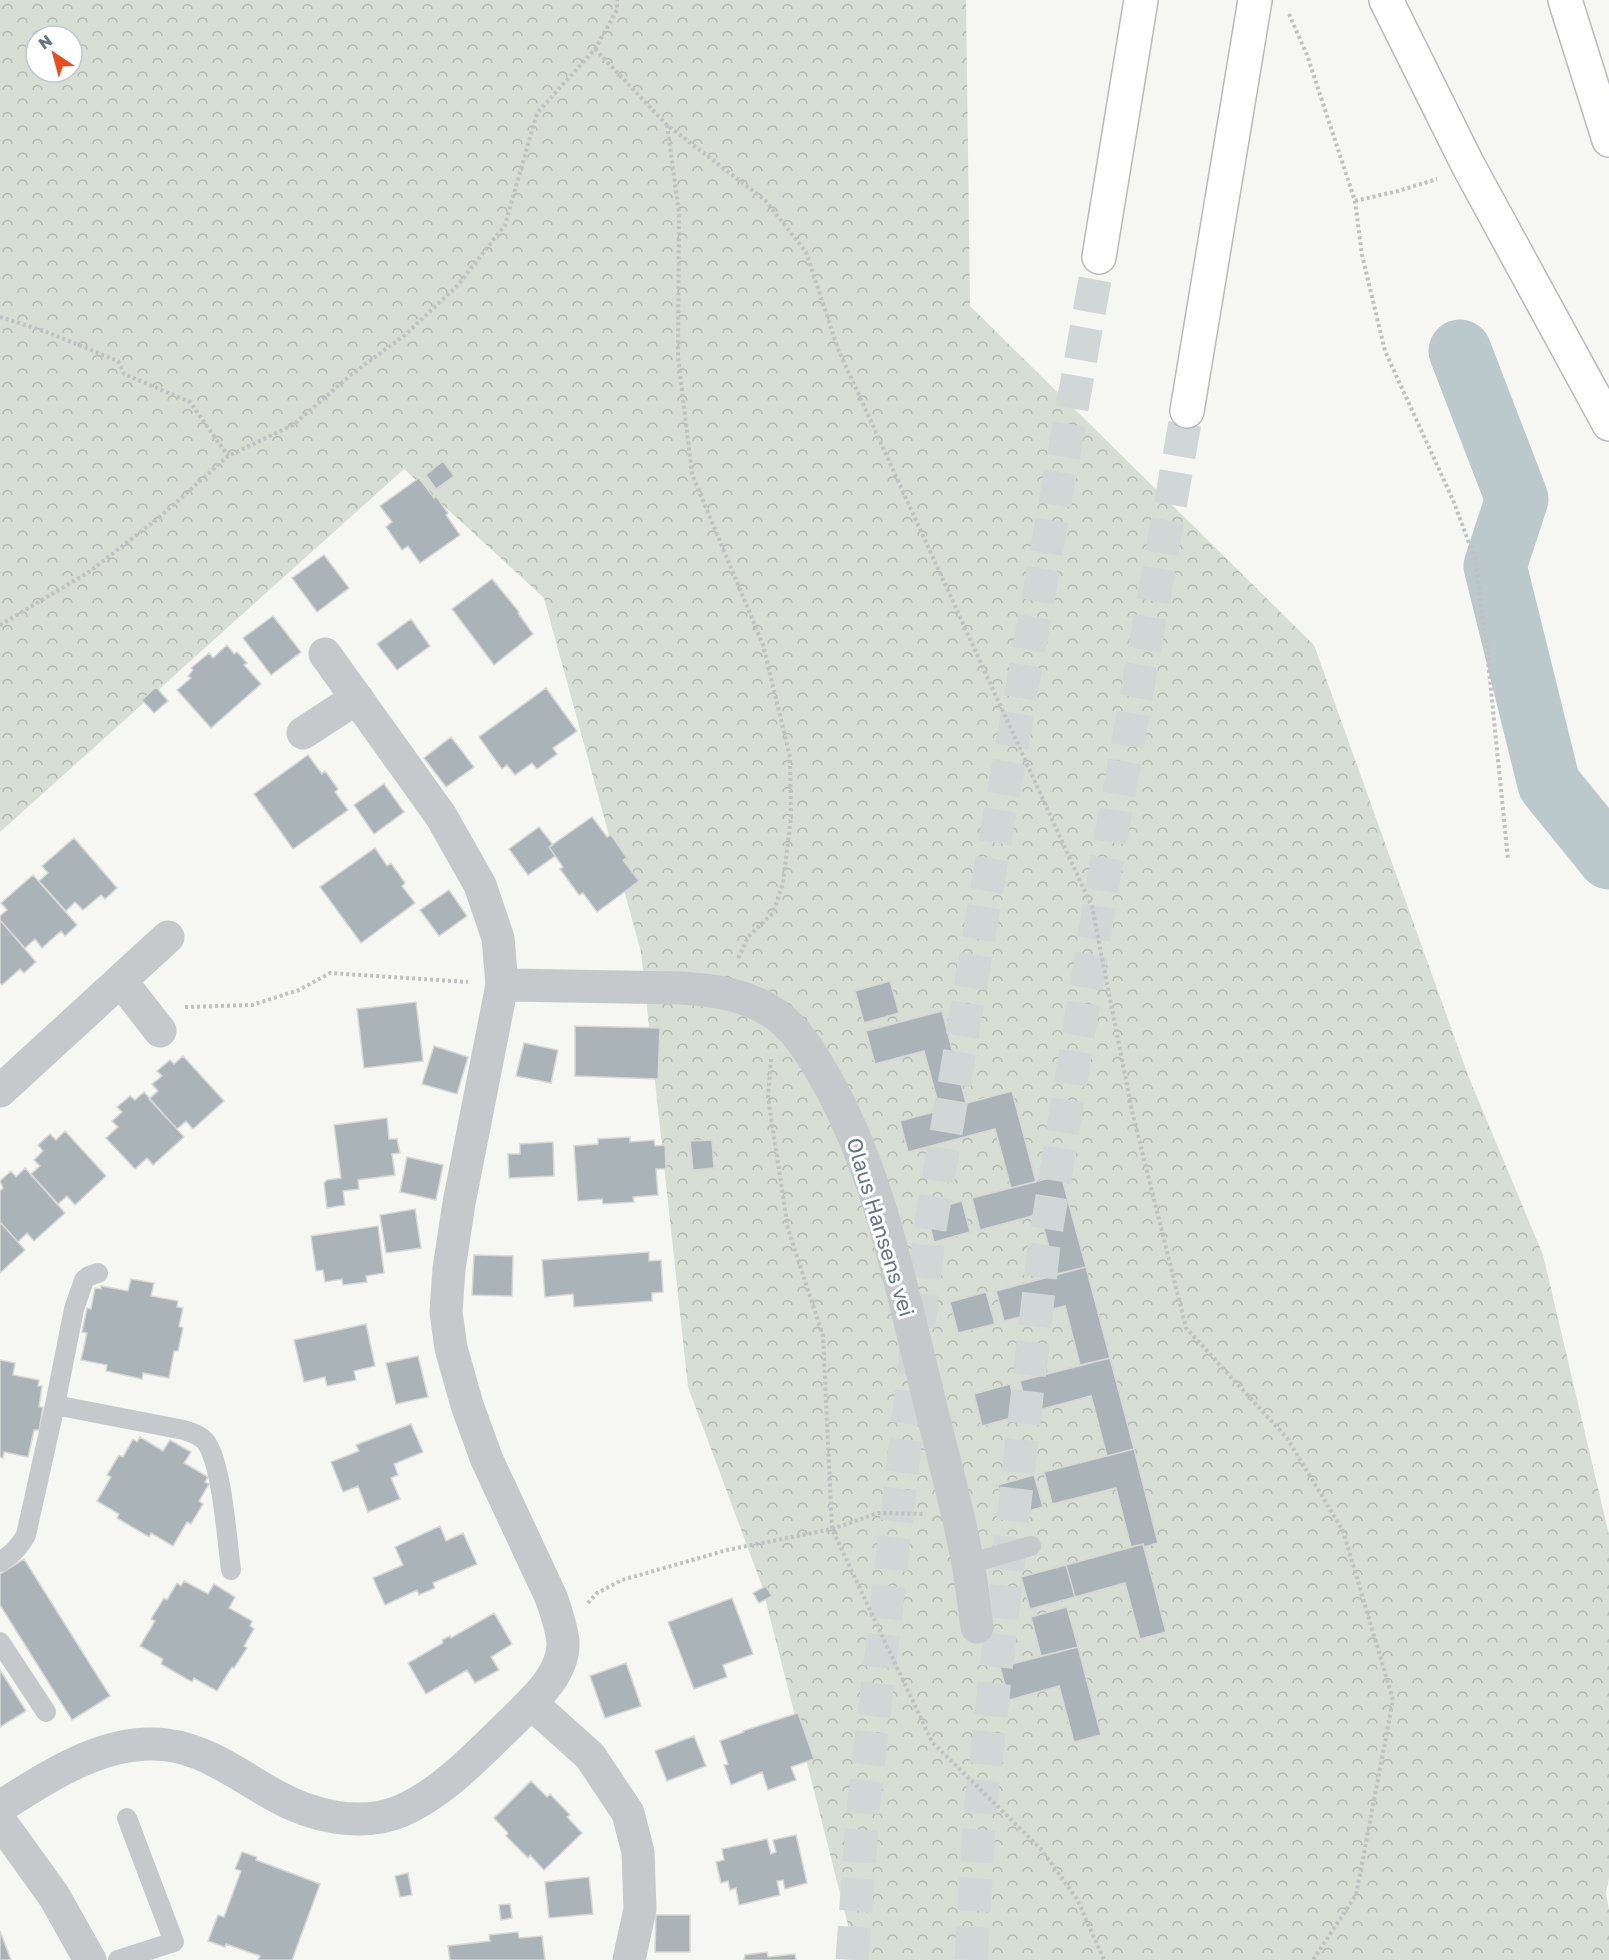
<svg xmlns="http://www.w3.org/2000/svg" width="1609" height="1960" viewBox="0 0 1609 1960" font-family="'Golos Text',sans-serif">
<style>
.forest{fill:url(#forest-crowns);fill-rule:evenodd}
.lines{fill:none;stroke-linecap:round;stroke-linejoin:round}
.river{stroke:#bbc8cc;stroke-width:63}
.building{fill:#aab3b8;stroke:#d7d7d5;stroke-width:1.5}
.highway-tunnel{stroke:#d1d6d7;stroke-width:33;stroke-dasharray:33 16;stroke-linecap:butt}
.highway-casing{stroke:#b7bbbe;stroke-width:36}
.path{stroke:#bfc1c3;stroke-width:4;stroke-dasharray:3 3;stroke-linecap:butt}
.lane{stroke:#c5c9cc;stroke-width:20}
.street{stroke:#c5c9cc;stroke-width:33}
.highway{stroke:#fff;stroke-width:33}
.labels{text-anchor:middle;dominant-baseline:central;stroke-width:6;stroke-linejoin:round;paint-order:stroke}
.street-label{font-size:21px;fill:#637685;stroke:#fff}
</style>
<defs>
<pattern id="forest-crowns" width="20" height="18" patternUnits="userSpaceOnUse" patternTransform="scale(1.5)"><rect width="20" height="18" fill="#d7ded3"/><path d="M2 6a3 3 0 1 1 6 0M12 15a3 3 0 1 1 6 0" fill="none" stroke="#b2b9b1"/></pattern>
</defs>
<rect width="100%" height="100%" fill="#f6f6f2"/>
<path class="forest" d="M0,0H966L970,306L1314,645L1469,1078L1543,1255L1609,1535V1878L1606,1892L1609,1911V1960H857L762,1586L688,1387L641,952L544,598L404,469L0,832ZM36,36H72V72H36Z"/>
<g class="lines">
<path class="river" d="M1460,351L1517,499L1495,566L1549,784L1609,858"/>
</g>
<path class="building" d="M443,461L454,476L436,489L426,475Z
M419,478L434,498L436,496L448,513L446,515L460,535L420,563L408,546L402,550L386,527L392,522L380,506Z
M324,555L349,588L317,612L292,578Z
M492,579L519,612L518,613L533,634L494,665L452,609Z
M273,616L301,652L271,675L243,638Z
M411,619L430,646L397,670L377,644Z
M227,645L234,654L237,652L247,663L244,665L261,684L211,728L177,690L191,678L188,676L193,670L191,668L209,653L213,658Z
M156,687L168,701L154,713L142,700Z
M546,688L577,731L553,748L557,754L537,769L532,763L515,775L507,765L502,769L479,737Z
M451,737L474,767L446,787L424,758Z
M308,755L322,774L325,771L338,789L335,792L348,810L293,849L254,794Z
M384,784L404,812L374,834L354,805Z
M592,817L607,837L611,835L627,858L623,860L639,881L597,912L583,893L579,895L560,869L563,867L549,847Z
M539,827L553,845L549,847L555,856L528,875L509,849Z
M74,838L117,888L105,899L101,895L83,910L75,902L66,911L39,881L48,873L42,866Z
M375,848L387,866L391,863L405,883L402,886L415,903L361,943L320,887Z
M33,875L77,925L65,936L61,931L42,948L35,939L25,948L0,920V916L7,910L1,903Z
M449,890L467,916L439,936L420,910Z
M0,920L36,962L24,973L20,969L2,985L0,983Z
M890,981L899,1013L864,1023L855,991Z
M416,1002L423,1061L364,1068L357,1009Z
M942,1011L966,1103L940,1110L924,1051L875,1064L866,1031Z
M575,1026L660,1028L658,1079L575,1076Z
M524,1043L558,1050L551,1083L516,1076Z
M434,1046L468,1057L457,1094L422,1084Z
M183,1056L224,1101L193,1129L186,1121L177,1129L149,1099L158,1091L152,1084L162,1076L157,1071L170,1060L174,1064Z
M1012,1091L1036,1182L1011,1188L995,1129L908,1152L900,1121Z
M144,1092L184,1137L153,1165L147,1158L135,1169L106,1138L118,1127L112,1121L122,1112L117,1107L130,1096L135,1100Z
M387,1118L389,1139H397L400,1153L392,1154L395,1175L358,1180L359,1189L343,1191L345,1205L327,1208L324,1183L327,1180L341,1178L334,1125Z
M65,1131L106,1176L75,1205L67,1196L58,1204L31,1174L40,1166L34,1160L43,1151L38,1145L50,1134L56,1140Z
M630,1137V1142L654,1140L655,1146L665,1145L666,1169H656L658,1195L633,1197L634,1202L603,1204L602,1199L578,1201L574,1146L598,1144V1139Z
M712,1140L714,1168L693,1170L690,1141Z
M553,1142L554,1176L509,1178L508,1154H520V1144Z
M407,1157L443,1165L436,1200L400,1192Z
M25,1168L65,1213L34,1241L27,1233L18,1242L0,1222V1191L3,1188L0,1181L11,1171L16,1177Z
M1061,1175L1086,1267L1056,1274L1040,1214L980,1230L972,1198Z
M962,1201L970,1232L934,1242L926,1211Z
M415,1209L421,1248L386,1253L380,1215Z
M0,1222L25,1250L0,1273Z
M378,1226L384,1273L366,1276L367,1282L343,1285L342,1279L325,1282L323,1270L316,1271L311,1236Z
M649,1252V1261L661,1260L663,1292L652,1293V1301L574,1307L573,1294L545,1297L542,1260Z
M474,1255L513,1256L512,1296L472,1295Z
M1086,1267L1110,1358L1080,1365L1065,1306L1004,1321L996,1291Z
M131,1279L154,1283L151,1296L178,1301L177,1307L183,1308L179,1326L183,1328L178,1351H174L169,1378L143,1373L142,1379L106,1371L107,1365L81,1360L87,1333L82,1332L87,1308L91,1309L95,1288L101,1289V1286L128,1291Z
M986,1292L995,1324L958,1333L950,1302Z
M366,1324L375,1366L354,1371L356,1380L327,1386L325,1377L304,1382L294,1340Z
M418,1356L428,1397L396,1404L386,1363Z
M1110,1358L1134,1449L1107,1456L1091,1396L1028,1413L1020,1381Z
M0,1360L15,1363L13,1375L39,1380L38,1386H42L39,1407H43L39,1430H34L28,1457L4,1452L3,1458L0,1457Z
M1010,1384L1018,1416L982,1426L974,1394Z
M411,1424L423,1452L394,1464L398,1475L391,1478L400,1499L368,1512L358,1486L343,1492L331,1462L359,1451L356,1445Z
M140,1437L163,1451L170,1440L191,1452L184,1463L208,1477L205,1482L209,1484L199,1501L203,1504L191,1524L187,1522L173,1546L151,1533L149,1537L117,1518L119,1514L97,1501L111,1477L107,1475L119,1455L123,1457L133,1439L137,1442Z
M1134,1449L1158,1543L1144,1547L1143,1544L1131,1547L1116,1488L1052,1504L1044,1472Z
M1034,1475L1043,1507L1006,1517L998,1485Z
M440,1526L446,1541L463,1533L477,1564L433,1583L435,1588L419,1595L417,1590L385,1605L373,1578L403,1565L395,1547Z
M1143,1544L1166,1632L1140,1639L1125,1583L1075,1597L1066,1565Z
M24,1559L110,1696L72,1720L0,1605V1574Z
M1066,1565L1075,1597L1030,1609L1021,1577Z
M184,1581L208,1594L214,1584L235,1597L229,1608L252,1621L250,1626L254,1629L244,1646L247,1648L234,1668L232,1667L217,1691L194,1678L192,1682L161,1664L163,1659L140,1646L155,1621L151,1619L164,1598L167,1600L177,1583L181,1586Z
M766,1586L772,1596L759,1603L753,1593Z
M732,1598L753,1654L723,1665L727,1677L694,1689L668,1622Z
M1067,1607L1078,1647L1041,1656L1031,1617Z
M494,1613L512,1644L491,1657L499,1670L475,1683L467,1670L426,1694L408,1663L443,1643L442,1640L450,1636L451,1638Z
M1078,1647L1101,1735L1074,1742L1059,1686L1009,1700L1000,1667Z
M626,1663L641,1706L605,1718L590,1676Z
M0,1670L26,1711L0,1727Z
M798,1713L814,1759L791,1767L796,1780L768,1790L762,1772L731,1785L724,1765L728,1764L720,1741L744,1732L743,1731Z
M694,1736L706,1766L667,1781L655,1751Z
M531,1781L547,1797L550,1794L570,1815L567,1817L582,1833L544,1870L530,1855L528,1858L506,1836L508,1833L494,1818Z
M796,1835L807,1883L785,1889L783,1880L777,1881L780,1895L739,1905L736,1888L730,1890L728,1881L721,1883L716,1862L724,1860L722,1849L767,1839L771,1854L776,1852L773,1840Z
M242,1852L257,1857L256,1860L320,1884L292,1960H258L260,1956L226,1944L225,1947L208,1941L218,1915L224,1917L241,1871L235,1869Z
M408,1873L412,1895L400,1897L395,1876Z
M589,1877L593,1914L549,1918L545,1882Z
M510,1904L512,1918L501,1920L499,1905Z
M656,1915H690V1952H655Z
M0,1931L11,1960H0Z
M518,1932L519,1938L542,1936L545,1960H450L448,1946L490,1941L489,1935Z
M767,1952L768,1957L795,1954L796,1960H744L745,1955Z"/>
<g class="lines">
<path class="highway-tunnel" d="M852,1960L863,1811L930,1229L995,840L1099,257
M971,1960L980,1812L1044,1246L1105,871L1187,411"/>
<g class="highway-casing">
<path id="highway" d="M1386,0L1468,165L1609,424
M1565,0L1609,140
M1099,257L1141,0
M1187,411L1255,0"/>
</g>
<path class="path" d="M1289,14L1307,55L1355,201L1362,255L1385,351L1453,500L1475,559L1486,641L1508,859
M595,49L667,125L765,200L806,252L838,349L1092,907L1132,1111L1186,1328L1287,1438L1343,1531L1393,1700L1356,1895L1313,1960
M667,125L679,213L678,357L692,474L763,645L790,757L791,817L783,883L773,913L748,937L737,961
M1355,201L1398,191L1437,179
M0,317L44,331L118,361L124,374L190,402L228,456
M0,625L89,572L161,516L228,456L293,425L352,374L405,335L458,285L505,225L537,113L595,49L617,10V0
M185,1007L252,1005L299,990L330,973L468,982
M771,1059L768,1097L788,1229L823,1336L832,1529L932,1742L1041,1849L1077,1899L1104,1960
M588,1603L597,1593L622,1580L727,1550L832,1529L878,1513L924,1514"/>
<path class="lane" d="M55,1405L184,1430C192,1433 199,1434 205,1441C222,1461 227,1541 231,1570
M0,1562C12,1554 19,1548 26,1535L55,1405L74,1309L84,1280L89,1276L98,1273
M968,1564L1031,1546
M0,1642L46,1712
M118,1960L174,1942L127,1818"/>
<path class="street" d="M303,733L357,698
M121,981L160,1031
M502,985L681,988C715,990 751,995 779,1017C798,1032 811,1053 823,1074C878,1168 899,1279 925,1383C939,1443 957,1503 968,1564C972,1585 974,1606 977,1627
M0,1091L168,937
M531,1703L590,1756L628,1813L638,1852L640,1909L629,1960
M0,1807C49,1776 106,1737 167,1745C207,1750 240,1776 274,1795C311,1816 360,1828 401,1811C445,1792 480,1752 514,1720C534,1700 565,1673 563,1641C561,1626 556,1611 551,1597L487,1460L467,1405L451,1348L446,1312L449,1269L459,1203L502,985L498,938L480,885L441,816L325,654
M0,1821L54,1896L90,1960"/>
<use href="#highway" class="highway"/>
</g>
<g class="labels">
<g class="street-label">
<text transform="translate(881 1227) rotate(73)">Olaus Hansens vei</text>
</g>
</g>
<g transform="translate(54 54) rotate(324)"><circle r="28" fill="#ffffff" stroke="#c1c8ce" stroke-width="1.5"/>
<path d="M0-4.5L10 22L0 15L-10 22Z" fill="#ec4b1d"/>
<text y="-9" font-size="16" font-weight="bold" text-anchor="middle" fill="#637685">N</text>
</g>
</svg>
